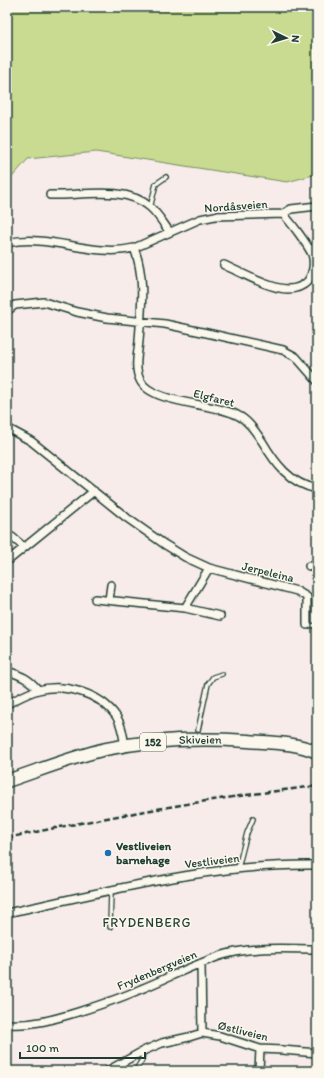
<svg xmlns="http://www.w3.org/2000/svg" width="324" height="1078" viewBox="0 0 324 1078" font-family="Itim,sans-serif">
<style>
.green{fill:#c8db90;stroke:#748c62}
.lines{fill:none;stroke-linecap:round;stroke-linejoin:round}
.service-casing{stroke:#1f3d34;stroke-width:6}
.minor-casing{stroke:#1f3d34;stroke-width:10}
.primary-casing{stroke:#1f3d34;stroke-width:15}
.service{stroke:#fbf7ec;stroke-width:3.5}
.minor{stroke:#fbf7ec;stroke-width:7}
.primary{stroke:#fbf7ec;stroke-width:12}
.rail{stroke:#1f3d34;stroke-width:2.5;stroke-dasharray:6 3;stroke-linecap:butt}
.poi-dot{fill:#1f6fb2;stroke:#fbf7ec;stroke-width:1.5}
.labels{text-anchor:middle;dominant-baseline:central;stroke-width:3;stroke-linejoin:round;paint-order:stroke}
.shield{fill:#fbf7ec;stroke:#61756b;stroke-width:1}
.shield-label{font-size:11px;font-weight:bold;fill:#1f3d34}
.street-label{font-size:12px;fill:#1f3d34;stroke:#fbf7ec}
.poi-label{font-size:12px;font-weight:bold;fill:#1f3d34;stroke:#fbf7ec;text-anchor:start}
.neighbourhood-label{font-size:13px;letter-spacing:1px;fill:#1f3d34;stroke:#fbf7ec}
</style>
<rect width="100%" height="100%" fill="#f8ecea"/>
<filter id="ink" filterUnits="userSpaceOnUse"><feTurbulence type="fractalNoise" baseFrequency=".025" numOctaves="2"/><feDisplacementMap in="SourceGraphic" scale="8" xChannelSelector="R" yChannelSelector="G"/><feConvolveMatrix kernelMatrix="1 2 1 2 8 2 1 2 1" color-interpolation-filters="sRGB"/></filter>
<g filter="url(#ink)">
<path class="green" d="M7,7H317V174L287,182L96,152L28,159L7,183Z"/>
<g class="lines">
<g class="service-casing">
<path id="service" d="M150,208L156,184L166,177
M308,248L317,246
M307,625L317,626
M198,730L208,684L213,677L222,674
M238,868L247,833L253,819
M110,927L111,890
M135,1071L142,1060L143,1051"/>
</g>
<g class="minor-casing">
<path id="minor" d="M50,195C80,196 125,185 150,207C158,214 163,223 169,231
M283,214L291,209L317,206
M7,243C50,233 91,258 134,248L200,219L215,216L283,214C291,222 307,244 312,254C315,263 313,274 308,281C303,286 295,289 288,289C270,289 242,273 224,265
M134,248C146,278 141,310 139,341C138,353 134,368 140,380C151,404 215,403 237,415C248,420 255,431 262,441C275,463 290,484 317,489
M7,311L15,305L44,302L77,312L107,318L165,324L216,335L283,350L296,357L317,381
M7,428L31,441L127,518L164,544L185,557L209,568L297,591L307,597V625
M12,537L24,547
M10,559L94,491
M309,566H317
M95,599L185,608L220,616
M109,600L111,585
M185,608L209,568
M7,671C20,675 30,679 38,690
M7,704C17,699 27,693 38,690C64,683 100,693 116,716C122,725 123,735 125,746
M7,913C109,891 212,863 317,865
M201,963L202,1033
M7,1024C32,1026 55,1019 78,1012C100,1005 121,998 141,989C168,978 195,964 223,955C253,946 286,949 317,949
M107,1071L143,1051L162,1043L189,1037L202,1033L220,1036L260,1049L282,1050L317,1053
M259,1071L260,1049"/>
</g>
<g class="primary-casing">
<g id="primary">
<path id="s1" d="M7,781C40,770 72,757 106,749C153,739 201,738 248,741C273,743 294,742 317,752"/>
</g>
</g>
<use href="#service" class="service"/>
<use href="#minor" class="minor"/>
<use href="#primary" class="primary"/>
<path class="rail" d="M7,838C110,816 213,798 317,786"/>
</g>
</g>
<circle class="poi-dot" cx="108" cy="853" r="4"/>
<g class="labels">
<rect class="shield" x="140" y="733" width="26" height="18" rx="3"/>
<g class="shield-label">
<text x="153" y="742">152</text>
</g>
<g class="street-label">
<text transform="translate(236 206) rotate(-4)">Nordåsveien</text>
<text transform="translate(214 398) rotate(14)">Elgfaret</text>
<text transform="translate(268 572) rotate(14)">Jerpeleina</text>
<text stroke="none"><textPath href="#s1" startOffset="199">Skiveien</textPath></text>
<text transform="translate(212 861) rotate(-7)">Vestliveien</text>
<text transform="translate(157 970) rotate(-23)">Frydenbergveien</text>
<text transform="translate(243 1031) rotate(14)">Østliveien</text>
</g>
<g class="poi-label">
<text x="116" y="846">Vestliveien<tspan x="116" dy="14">barnehage</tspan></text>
</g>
<g class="neighbourhood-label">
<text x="147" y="922">FRYDENBERG</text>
</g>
</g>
<rect width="324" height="1078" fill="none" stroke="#fbf7ec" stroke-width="24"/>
<rect x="12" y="12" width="300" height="1054" fill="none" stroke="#1f3d34" stroke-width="1.5" filter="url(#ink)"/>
<g transform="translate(286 38) rotate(95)" stroke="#fbf7ec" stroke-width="3" paint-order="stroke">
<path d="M0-3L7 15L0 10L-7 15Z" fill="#1f3d34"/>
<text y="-6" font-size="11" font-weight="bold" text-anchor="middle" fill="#1f3d34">N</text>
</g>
<path d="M20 1052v6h125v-6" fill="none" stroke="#1f3d34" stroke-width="2"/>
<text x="26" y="1052" font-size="12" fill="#1f3d34" stroke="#fbf7ec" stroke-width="3" paint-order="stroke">100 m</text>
</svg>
